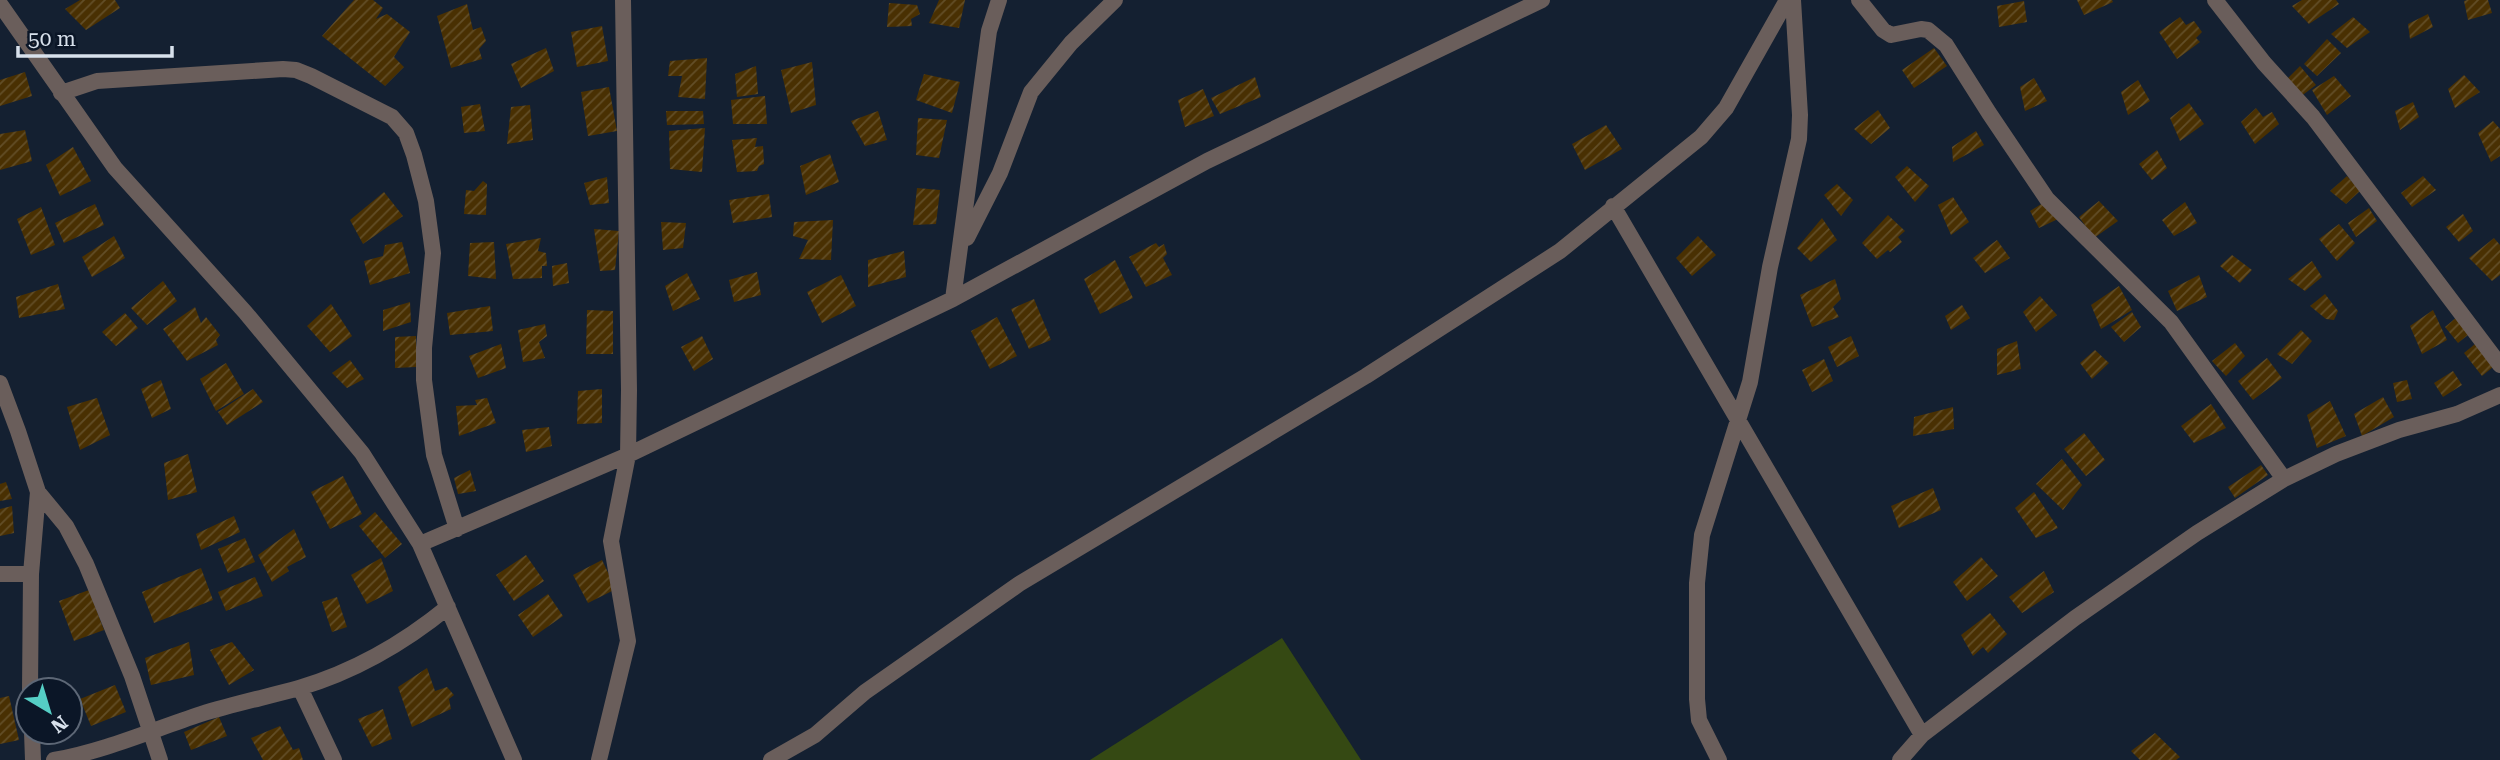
<svg xmlns="http://www.w3.org/2000/svg" width="2500" height="760" viewBox="0 0 2500 760" font-family="'Roboto Serif',serif">
<style>
.pitch{fill:#354913}
.building{fill:url(#building-hatch)}
.lines{fill:none;stroke-linecap:round;stroke-linejoin:round}
.street{stroke:#6a5e5b;stroke-width:16}
</style>
<defs>
<pattern id="building-hatch" width="6" height="6" patternUnits="userSpaceOnUse" patternTransform="scale(1.75)"><rect width="6" height="6" fill="#493002"/><path d="M-1 1l2-2M0 6l6-6M5 7l2-2" fill="none" stroke="#624e27"/></pattern>
</defs>
<rect width="100%" height="100%" fill="#142031"/>
<path class="pitch" d="M1282,638L1361,760H1090Z"/>
<path class="building" d="M80,0H115L120,8L86,30L65,9Z
M354,0H373L383,8L376,19L387,14L410,32L394,57L404,67L385,86L322,36Z
M939,0H965L959,28L929,23Z
M2077,0H2112L2113,2L2084,15Z
M2302,0H2336L2339,4L2309,24L2292,6Z
M2467,0H2488L2492,13L2468,20L2464,1Z
M2024,1L2027,22L1999,27L1997,6Z
M889,3L917,5L920,14L911,19L912,26L887,27Z
M467,4L473,30L481,27L486,41L479,49L482,59L451,68L437,16Z
M2428,14L2433,27L2410,39L2408,24Z
M2180,17L2186,25L2194,21L2202,32L2196,38L2200,42L2177,59L2159,32Z
M2353,17L2370,32L2347,48L2331,34Z
M602,26L608,61L577,67L571,32Z
M2327,39L2341,53L2317,76L2304,64Z
M546,48L554,71L521,88L511,64Z
M1934,48L1947,66L1914,88L1902,70Z
M707,58L705,99L678,97L682,76H668L670,61Z
M812,62L816,105L791,113L781,70Z
M756,66L758,94L737,97L735,74Z
M2300,66L2316,85L2300,97L2286,80Z
M25,72L32,96L0,106V80Z
M924,74L960,82L952,113L916,100Z
M2464,75L2480,92L2455,108L2448,89Z
M2334,76L2351,96L2327,115L2312,90Z
M1255,77L1261,97L1220,114L1211,98Z
M2034,78L2047,101L2025,111L2020,87Z
M2138,80L2150,101L2128,115L2121,92Z
M609,87L617,131L588,136L581,92Z
M1203,89L1214,116L1185,127L1178,100Z
M765,96L767,124H733L731,100Z
M2413,102L2419,117L2400,130L2395,111Z
M2189,103L2204,124L2180,141L2170,118Z
M480,104L485,131L464,133L461,107Z
M530,105L533,140L507,144L511,107Z
M2256,108L2263,117L2272,112L2279,124L2255,144L2241,122Z
M1878,110L1890,128L1871,144L1854,129Z
M666,111H703L704,124L667,125Z
M878,111L887,140L865,146L851,121Z
M918,118L947,120L939,158L916,155Z
M2493,121L2500,129V156L2491,162L2478,133Z
M1606,125L1622,149L1585,170L1572,144Z
M705,128L702,172L670,169L669,131Z
M25,130L32,161L0,170V134Z
M1976,131L1984,145L1953,162L1952,147Z
M757,138L755,147L763,146L764,164L759,166L757,171L737,172L732,140Z
M73,147L91,181L60,196L46,165Z
M2157,150L2167,168L2152,180L2139,164Z
M830,154L839,182L806,195L800,166Z
M1907,166L1929,186L1915,202L1895,177Z
M2347,176L2360,191L2346,204L2330,191Z
M2423,176L2436,190L2412,207L2401,193Z
M607,177L609,203L590,205L584,183Z
M483,181L487,184L486,215L464,214L466,190L474,191Z
M1837,184L1853,200L1841,216L1824,195Z
M917,188L940,190L936,224L913,225Z
M384,192L403,216L363,244L350,220Z
M769,194L772,217L733,223L729,200Z
M1953,197L1969,222L1951,235L1938,205Z
M2099,201L2118,221L2094,238L2079,217Z
M2185,202L2197,223L2174,236L2162,220Z
M2043,203L2058,219L2039,228L2030,211Z
M95,204L104,225L64,243L55,223Z
M41,207L55,245L31,255L17,219Z
M2369,208L2377,221L2356,237L2348,223Z
M2463,214L2473,231L2459,242L2446,227Z
M1888,215L1905,231L1898,237L1902,242L1890,252L1888,250L1877,259L1862,243Z
M1822,218L1837,240L1811,262L1797,248Z
M833,220L831,260L799,259L808,240L793,236L794,222Z
M661,222L686,223L683,248L663,250Z
M2339,224L2355,243L2337,261L2319,239Z
M594,229L619,231L615,270L600,271Z
M114,236L125,258L92,277L82,257Z
M1698,236L1716,255L1692,276L1676,258Z
M541,238L538,251L546,253L547,266H542V278L513,279L506,244Z
M2494,238L2500,245V275L2492,281L2469,258Z
M1997,240L2010,258L1985,273L1973,258Z
M402,242L410,273L370,285L364,261L383,256L385,245Z
M494,242L496,279L468,276L470,243Z
M1156,243L1159,247L1164,244L1167,254L1163,258L1172,275L1146,287L1129,257Z
M904,251L906,277L868,287V260Z
M2232,255L2252,270L2240,283L2220,266Z
M1115,260L1133,298L1100,314L1084,279Z
M2312,261L2322,277L2305,291L2288,279Z
M567,263L569,283L553,286L552,266Z
M757,272L761,295L734,302L729,280Z
M687,273L700,299L673,311L665,286Z
M841,275L856,306L822,323L807,292Z
M2199,275L2207,297L2177,311L2168,291Z
M1835,279L1841,299L1833,307L1839,317L1812,327L1800,295Z
M163,281L177,301L147,325L131,308Z
M58,284L65,309L19,318L16,297Z
M2119,286L2132,310L2101,329L2091,305Z
M2325,294L2338,311L2334,320L2326,319L2310,306Z
M2040,296L2057,315L2036,332L2023,312Z
M1034,299L1051,340L1029,349L1011,309Z
M410,302L411,322L383,331V310Z
M331,304L352,336L330,352L307,326Z
M1962,305L1970,318L1951,330L1945,316Z
M490,306L493,331L450,335L447,313Z
M195,307L201,323L206,317L220,335L216,340L218,345L187,361L163,329Z
M587,310L613,311V354H586Z
M2433,310L2447,340L2422,354L2410,326Z
M2132,312L2141,327L2124,342L2111,327Z
M125,313L138,328L116,346L102,332Z
M2458,316L2468,335L2458,343L2445,327Z
M997,317L1017,356L990,369L971,331Z
M545,324L547,336L539,342L545,358L523,362L518,330Z
M2301,330L2312,341L2292,364L2277,354Z
M416,336V367L395,368V337Z
M702,336L713,359L694,371L681,347Z
M1851,336L1859,356L1837,367L1828,347Z
M2017,341L2021,369L1997,375V349Z
M2235,343L2245,356L2226,376L2212,361Z
M501,344L506,368L478,378L469,356Z
M2475,344L2493,367L2482,376L2464,353Z
M2095,350L2109,363L2092,379L2080,363Z
M2267,358L2282,378L2253,400L2238,381Z
M1824,359L1833,381L1812,392L1802,370Z
M350,360L364,379L347,388L332,373Z
M226,363L244,394L216,411L200,379Z
M2453,371L2462,385L2443,397L2434,383Z
M161,380L171,409L152,418L141,389Z
M2407,380L2412,399L2397,402L2393,383Z
M253,389L263,402L227,425L218,412Z
M602,389V423L577,424L578,391Z
M2383,397L2394,417L2362,436L2354,414Z
M97,398L110,435L80,450L67,407Z
M487,398L496,423L459,436L456,406L477,405L475,400Z
M2330,401L2346,436L2317,448L2307,415Z
M2211,404L2226,428L2194,443L2181,426Z
M1953,407L1954,429L1913,436L1914,417Z
M549,427L552,446L526,452L522,430Z
M2084,433L2105,460L2086,476L2064,449Z
M188,454L197,492L168,500L164,463Z
M2062,459L2082,485L2063,510L2036,484Z
M2261,465L2268,475L2235,498L2228,487Z
M470,470L476,491L458,494L454,478Z
M343,476L362,514L330,529L311,492Z
M6,482L12,499L0,501V484Z
M1933,488L1941,510L1899,528L1891,506Z
M2034,492L2058,528L2036,538L2015,508Z
M12,506L14,533L0,536V509Z
M375,512L402,544L385,558L359,526Z
M234,516L240,532L201,550L196,534Z
M294,529L306,557L287,567L289,571L272,582L258,555Z
M245,538L255,562L228,573L218,549Z
M526,555L544,581L514,601L496,575Z
M1981,557L1998,576L1967,601L1953,582Z
M381,558L393,591L367,604L351,575Z
M602,560L616,589L588,603L573,575Z
M201,568L213,600L154,623L142,592Z
M2044,571L2054,592L2022,613L2009,597Z
M255,577L263,596L226,611L218,592Z
M89,590L104,630L74,641L59,601Z
M548,594L563,616L533,637L518,615Z
M337,597L347,627L332,632L322,602Z
M1990,613L2007,634L1988,653L1983,647L1973,656L1961,635Z
M189,642L194,675L151,685L145,658Z
M232,642L254,670L229,685L210,650Z
M427,668L435,691L447,687L454,695L449,699L451,709L412,727L398,687Z
M115,685L126,712L91,726L80,699Z
M9,696L19,740L0,744V698Z
M383,709L392,739L372,747L358,719Z
M219,717L227,736L191,750L184,732Z
M280,726L293,750L299,748L303,760H263L251,738Z
M2155,733L2180,757L2176,760H2140L2131,751Z"/>
<g class="lines">
<path class="street" d="M1859,0L1883,30L1891,35L1921,29L1928,30L1946,45L1989,113L2047,199L2171,322L2284,479
M2215,0L2264,63L2313,117L2500,365
M0,4L115,168L245,312L362,453L420,544L514,760
M61,93L97,81L283,69L296,70L311,76L392,117L406,133L414,155L426,201L433,253L424,348V380L434,455L457,529
M1613,206L1922,735
M967,238L1000,173L1031,92L1071,43L1115,0
M953,299L989,31L999,0
M0,383L18,431L38,492L31,574L30,690
M38,492L66,526L86,564L132,676L160,760
M420,544L628,455L953,299L1207,161L1542,0
M0,574H31
M300,688L334,760
M32,732L33,760
M54,760C105,751 152,730 201,714C234,704 266,697 299,688C353,672 404,643 448,607
M599,760L628,641L611,541L628,455L629,390L623,0
M771,760L815,735L865,692L1019,584L1366,376L1560,251L1701,137L1726,108L1787,0
M1719,760L1699,720L1697,699V583L1702,535L1750,382L1770,267L1799,139L1800,115L1793,0
M1900,760L1922,735L2075,618L2197,533L2284,479L2336,454L2399,430L2457,414L2500,395"/>
</g>
<g transform="translate(49 711) rotate(142)"><circle r="33" fill="#0b1627" stroke="#5d6776" stroke-width="2"/>
<path d="M0-5L12 26L0 18L-12 26Z" fill="#55cec5"/>
<text y="-10" font-size="19" font-weight="bold" text-anchor="middle" fill="#d8e1ec">N</text>
</g>
<path d="M18 46v10h154v-10" fill="none" stroke="#d8e1ec" stroke-width="3.5"/>
<text x="28" y="46" font-size="21" fill="#d8e1ec" stroke="#0b1627" stroke-width="5" paint-order="stroke">50 m</text>
</svg>
